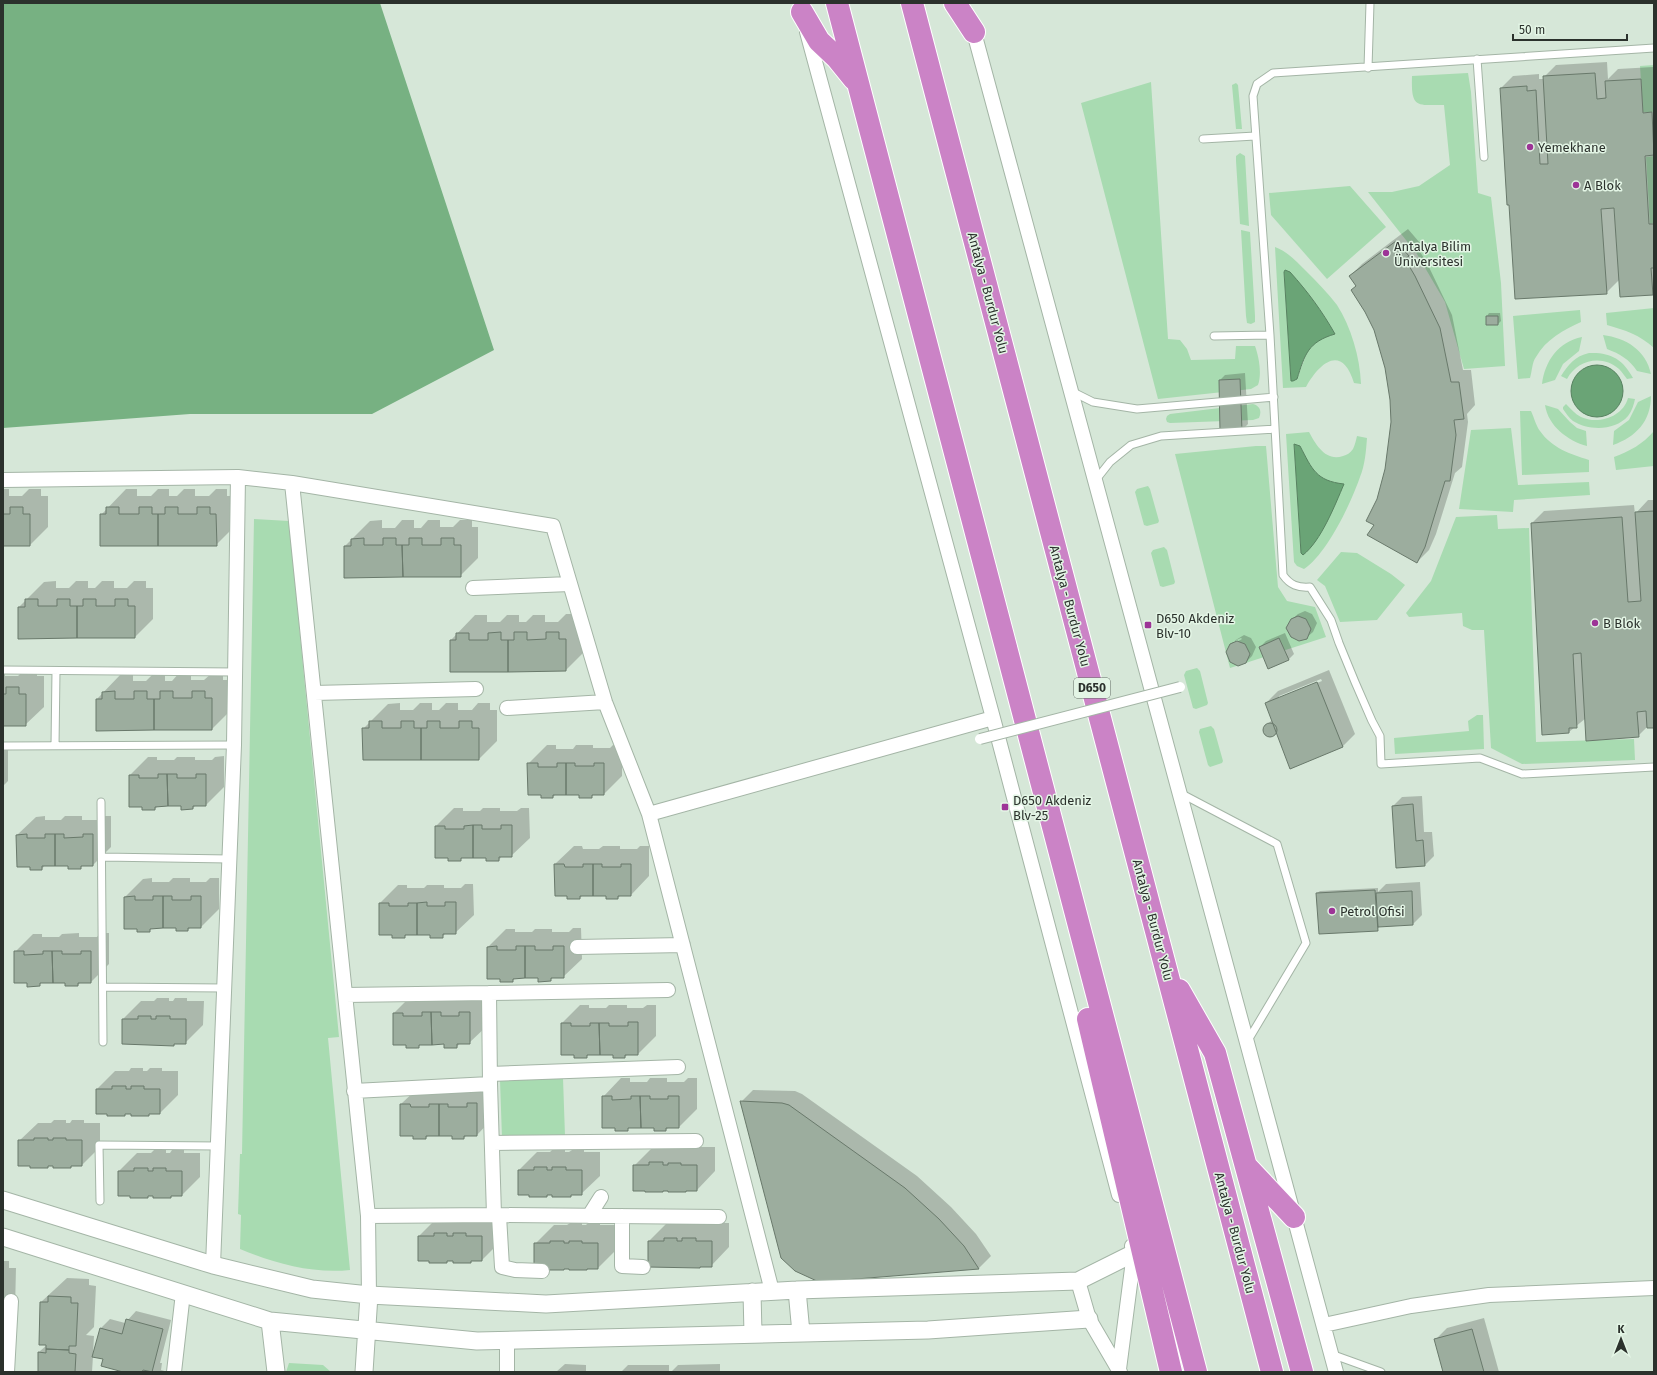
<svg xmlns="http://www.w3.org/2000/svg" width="1657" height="1375" viewBox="0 0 1657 1375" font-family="'Fira Sans',sans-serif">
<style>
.green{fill:#a8dbb1;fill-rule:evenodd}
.forest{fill:#77b182}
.water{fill:#6aa476;stroke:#578260}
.shadow{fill:#0003;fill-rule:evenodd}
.building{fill:#9cad9e;stroke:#69796b}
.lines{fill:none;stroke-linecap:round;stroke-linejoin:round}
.service-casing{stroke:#a4b5a6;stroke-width:9}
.minor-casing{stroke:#a4b5a6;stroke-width:16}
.tertiary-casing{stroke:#a4b5a6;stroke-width:19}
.trunk-casing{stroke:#fff;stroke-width:24}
.service{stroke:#fff;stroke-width:7}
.minor{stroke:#fff;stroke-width:14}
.tertiary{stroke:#fff;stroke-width:17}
.trunk{stroke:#cb83c6;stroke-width:22}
.pedestrian-bridge-casing{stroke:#a4b5a6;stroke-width:12;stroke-linecap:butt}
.pedestrian-bridge{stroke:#fff;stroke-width:10}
.poi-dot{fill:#9d3497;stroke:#e3f5e5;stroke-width:1.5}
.labels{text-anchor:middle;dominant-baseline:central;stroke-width:3;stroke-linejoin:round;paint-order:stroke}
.shield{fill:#e3f5e5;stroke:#626c64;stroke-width:1}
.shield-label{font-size:12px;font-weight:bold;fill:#2b312c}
.poi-label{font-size:13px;fill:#2b312c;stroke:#e3f5e5;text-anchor:start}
.street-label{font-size:13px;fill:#2b312c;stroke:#e3f5e5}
</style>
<rect width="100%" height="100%" fill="#d6e7d8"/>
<path class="green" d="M1654,65V117V112H1643L1640,66Z
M1468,73L1471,92L1478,193L1491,197L1501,283L1505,366L1464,369L1445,302L1417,254L1368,192H1392L1419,186L1450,165L1444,105C1416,105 1411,108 1412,76Z
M1151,82L1168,339L1180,340L1187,349L1191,360L1235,359L1236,346H1255C1259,357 1262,374 1258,385L1251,389L1158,399L1081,103Z
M1236,83L1238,85L1242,129H1236L1232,85Z
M1240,153L1245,156L1249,226L1240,224L1236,161V156Z
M1654,156V223L1650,224L1646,157Z
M1350,186L1386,227L1327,279L1271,215L1269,193Z
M1241,230L1250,232L1255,316V322L1251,324L1247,323L1246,316Z
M1275,247C1287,251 1297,262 1306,271C1317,282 1328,293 1337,305C1351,327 1360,357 1361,384L1354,383C1342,344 1320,362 1306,387L1283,388ZM1285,270L1290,273C1308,292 1322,311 1335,334L1318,340L1308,350L1297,379L1291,381L1284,272Z
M1654,308V348C1640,335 1625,330 1607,325L1606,313Z
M1580,310L1581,322C1564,330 1546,339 1536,357C1532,362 1532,372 1530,378L1518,379L1513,316Z
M1603,335C1626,338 1646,350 1651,374L1637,371C1629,359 1620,354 1607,349Z
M1582,337L1579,351L1563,364L1555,380L1542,384C1545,361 1558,342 1582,337Z
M1589,353C1610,352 1623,359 1633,378L1627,379C1624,375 1622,372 1619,369C1602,354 1577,360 1567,379L1561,376C1568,365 1575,356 1589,353Z
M1651,396C1651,421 1636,437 1613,445L1614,431L1629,420L1638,402Z
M1628,398L1635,399C1634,404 1632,411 1628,416C1615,431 1589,431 1573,421C1569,418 1566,413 1563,409V407L1566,404C1571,409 1575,414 1581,417C1598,425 1623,417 1628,398Z
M1253,404C1260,406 1262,411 1259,418L1253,420L1170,423L1167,422L1166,419L1167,416L1170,414Z
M1545,405L1558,409L1570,422L1577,428L1586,431L1587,446C1568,441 1548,426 1545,405Z
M1520,411H1531C1534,417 1536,426 1540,431C1552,448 1570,454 1589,460V472L1522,475Z
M1511,428L1518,485L1589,482L1590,495L1514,500L1513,512L1459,509L1471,430Z
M1654,431V466L1616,470L1614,457C1630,451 1643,444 1654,431Z
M1309,432C1316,445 1326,462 1343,456C1347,455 1350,453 1353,449C1355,445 1356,440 1357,436L1367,438C1366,451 1365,465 1360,477C1351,503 1327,554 1304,569L1297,566L1294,562L1286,434ZM1294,444L1300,446C1311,469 1316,481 1344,484L1303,555L1301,553Z
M1256,446H1266L1278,587L1287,601L1315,607L1326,637L1230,668L1175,454Z
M1148,486L1150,489L1159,521L1158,523L1147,526L1144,525L1135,492L1137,489Z
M1497,515L1498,529L1529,528L1536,742L1634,739L1635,760L1522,764L1491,748L1484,630H1472L1463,626L1462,613L1409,617L1406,613L1431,581L1456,517Z
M254,519L289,521L339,1037L328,1038L350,1270C312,1274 274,1263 240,1249L241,1215L238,1214L240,1154H242Z
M1164,547L1167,550L1175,582L1174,584L1163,587L1160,586L1151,553L1153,550Z
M1341,552L1357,553L1391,574L1405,585L1377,620L1340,622L1325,586L1317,580Z
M1197,668L1200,671L1208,703L1207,705L1196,709L1193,708L1184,675L1186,671Z
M1477,715H1483L1484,749L1395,754L1394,738L1469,731L1468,721Z
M1211,726L1214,729L1223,761L1222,763L1210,767L1208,765L1199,732L1200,729Z
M563,1078L565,1136L502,1138L500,1080Z
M289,1363L323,1365L331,1372H286Z"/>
<path class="forest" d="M3,3H380L494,350L372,414H190L3,428Z"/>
<path class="water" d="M1285,270L1290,272C1308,292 1322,311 1335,334C1308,342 1305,354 1297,379L1293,381H1291L1284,272Z
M1571 391a26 26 0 1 1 52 0a26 26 0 1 1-52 0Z
M1294,444L1300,446C1312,469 1316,481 1344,484C1335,505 1321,541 1303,555L1301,553Z"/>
<path class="shadow" d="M1607,62L1608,79L1618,69L1653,67L1654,92V293L1653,294L1620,279L1606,293L1501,88L1513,76L1539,74V79H1544V77L1556,65Z
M1408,229L1420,243L1417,247L1427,263L1452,315L1463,370H1471L1475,405L1467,414L1468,422L1462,467L1455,473L1436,534L1429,550L1417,562L1375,524L1378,499L1386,469L1392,422L1391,400L1386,368L1375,330L1366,311L1352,290L1356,286L1350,276L1362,264Z
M1489,313H1500L1501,321L1498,324H1487V316Z
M1245,373L1248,424L1242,430L1220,380L1225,375Z
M3,489H9V496H22L29,489H41V496H48V527L30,545H3Z
M126,489H137V496H151L158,489H169V496H177L184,489H195V496H209L216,489H227V496H234V527L216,545L101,515Z
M1648,500H1654V727H1647L1638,736L1586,718L1569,732L1532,523L1544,511L1634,505L1635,514Z
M382,520V528H395L402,520H414V528H421L428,520H440V527H453L460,520H472V527H478V558L460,576L345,577V546L370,521Z
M56,581V588H69L76,581H88V588H95L102,581H114V588H127L134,581H146V588H153V619L135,637L19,638V607L44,582Z
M1305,611L1312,614L1317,623L1313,632L1306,638L1291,620L1298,614Z
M566,614H577L584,652L566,670L451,640L475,615H487V622H500L507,615H519V622H526L533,615H545V622H558Z
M1285,633L1294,654L1288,660L1260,647L1266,641Z
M1244,635L1251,638L1256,647L1252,656L1245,663L1231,644L1233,642V644L1242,639L1241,638L1234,641Z
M3,669H5V676H18L25,669H37V676H44V707L25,725H3Z
M1329,670L1355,734L1343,746L1277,731L1271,736H1267L1264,733L1265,727L1271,721L1273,722L1266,703L1278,691ZM1321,679L1322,681L1279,698V696Z
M179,673H191V680H204L212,673H223V680H230V711L212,729L97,699L121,674H133V681H146L153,674H165V681H172Z
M400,703V710H413L420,703H432V710H439L446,703H458V710H472L478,703H490V710H497V741L479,759L363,729L388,704Z
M547,745H556V749H573L576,745H593V748H610L613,745H622V776L604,794H594L591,797L580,794H556L553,797L542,794L528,764Z
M3,750H8V781L3,786Z
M224,756V787L206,805H196L193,808L182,805L158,806L155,809L130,775L148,757H157V760H174L177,757H195V760H212L215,757Z
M1422,796L1424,832H1432L1434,856L1425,865L1393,806L1402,797Z
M454,808H463V811H480L483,808H500V811H517L521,808H529L530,838L511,856H502L499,860L487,857H463L460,860L436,826Z
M45,816V820H61L65,816H82V820H99L102,816H111V847L93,865H83L80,868L69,865H45L42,869L31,866L17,835L36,817Z
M574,846H582L583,849H599L603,846H620V849H637L640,846H649V876L631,895H621L618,898L607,894L583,895L580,898L555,864Z
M152,878V882H169L173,878H190V882H206L210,878H219V909L201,927H191L188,930L177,927H153L149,931L125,897L143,879Z
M1420,882L1422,915L1413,924L1380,926L1377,930L1317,893L1320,891L1378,888V892L1386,884Z
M465,884H473L474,915L455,933H446L442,937L431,934H407L404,937L393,934H380V903L398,885H407V888H424L427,885H444V888H461Z
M573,928H581L582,959L563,977H554L550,980L539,977L515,978L512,981L488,947L506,929H515V932H532L535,929H552V932H569Z
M79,933V937H97L100,933H109V964L91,982H81L78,985L66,982H42L39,985L15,952L33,934H42V937H59L62,934Z
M488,994V1025L469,1043H460L457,1047L445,1043L421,1044L418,1047L394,1013L412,995Z
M157,998H169V1001H173L175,998H187V1001H204L203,1025L185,1043H176L174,1045H134L123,1019L141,1001H154Z
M580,1005H589V1008H606L609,1005H627V1008H643L647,1005H656V1036L638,1054H628L625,1057L614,1054H589L586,1057L562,1023Z
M131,1068H143V1071H147L150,1068H162V1071H178V1095L160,1113H150L148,1115L132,1113L108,1115L97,1089L115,1071H129Z
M621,1078H630V1082H647L650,1078H667V1082H684L688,1078H697V1109L679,1127H669L666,1130L654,1127H630L627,1130L603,1097Z
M420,1086L482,1089L495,1116L477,1135H467L464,1138L453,1135H429L426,1138L401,1104Z
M753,1090L795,1091L802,1094L917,1176L951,1207L976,1234L991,1256L979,1268L819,1281L741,1102Z
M54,1120H66V1123H70L72,1120H84V1123H100V1147L82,1165H72L71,1167L49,1165L48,1167L19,1141L38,1123H51Z
M699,1145V1147H715V1171L697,1190L634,1166L653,1147Z
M553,1149H565V1152H569L572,1150H584V1152H600V1176L581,1194H572L570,1196L549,1194L547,1196L519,1170L537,1152H550Z
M154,1150H166V1153H170L172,1150H184V1153H200V1177L182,1195H172L170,1197L149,1195L147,1197L119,1171L137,1153H151Z
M437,1218H500V1242L482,1260H448L447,1262L419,1236Z
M570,1223H582V1225H586L588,1223H600V1225H616V1250L598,1268H588L587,1269L535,1244L554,1225H567Z
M667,1223H729V1247L711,1266H702L700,1267L649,1241Z
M3,1261H9V1268H16L15,1310L3,1369Z
M67,1278L89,1279V1285L96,1286L94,1327L86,1335L94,1336L93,1354L101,1328L110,1319L125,1323L136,1311L171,1320L160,1363H162L161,1370L168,1372H126L104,1359L93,1356L92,1372H39V1352L48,1344L41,1302Z
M1484,1318L1499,1372H1444L1435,1340L1447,1328Z
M565,1364L586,1365V1371L594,1372H556Z
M720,1364V1371L726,1372H621L628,1365H669V1372H671L678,1365Z"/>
<path class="building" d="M1595,73L1597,99L1606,98L1605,81L1641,79L1643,113L1652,112L1654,155L1645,156L1649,224H1654V268H1651L1653,295L1620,297L1614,208L1601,209L1607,294L1515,299L1509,205H1507L1500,88L1527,86V91L1536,90L1540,164H1548L1543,76Z
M1396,241L1409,256L1405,259L1415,276L1440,328L1451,382H1459L1464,419L1454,420L1456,435L1450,481H1445L1425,547L1417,563L1367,535L1374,525L1366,521L1377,499L1385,469L1391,422L1390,400L1385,368L1374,330L1365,312L1351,290L1356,286L1349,276Z
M1486,316H1498V325H1486Z
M1240,379L1242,431H1220L1219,380Z
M10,507H23V514H30V546H3V514H10Z
M106,507H119V514H139V507H152V514H158V546H100V514H106Z
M165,507H178V514H197V507H210V514H216L217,546H158V514H165Z
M1654,511V728H1647L1646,711L1637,712L1639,737L1586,741L1581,653L1573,654L1577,728H1569V733L1542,735L1531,523L1622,517L1628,602L1641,601L1635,512Z
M364,538V545H383V538H396V545H402L403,577L344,578V546H351V539Z
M409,538H422V545H441V538H454V545H461V577H403L402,545H409Z
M25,599H38V606H57V599H70V606H77V638L18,639V607H25Z
M83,599H96V606H115V599H128V606H135V638H77V606H83Z
M1298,616L1306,619L1311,629L1307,639L1299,641L1291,637L1286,628L1291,619Z
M501,632V640H508V672H450V640H456V633H469V640H488V633Z
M514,632H527V640L546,639V632H559V639H566V671L508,672V640H514Z
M1279,638L1289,660L1268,669L1259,647Z
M1237,641L1245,644L1250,654L1246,663L1238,666L1230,662L1226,652L1230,644Z
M1317,682L1343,747L1290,769L1265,703Z
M6,687H19V694H26V726H3V694H6Z
M115,691V699H134V691H147V699H154V730L96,731V699H102V692Z
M160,691H173V698H192V691H205V698H212V730H154V699H160Z
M369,721H382V728H401V721H414V728H421V760H363L362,728H369Z
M427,721H440V728H459V721H472V728H479V760H421V728H427Z
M1263 730a7 7 0 1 1 14 0a7 7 0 1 1-14 0Z
M527,763H538V767H557V763H566V795H553V798H541V795H528Z
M566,763H575V766H594V763H604V795H592V798H579V795H566Z
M158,774H167L168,806L155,807V810H142V807H129V775H139V778H158Z
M167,774H177V778H196V774H206V806H193V809L181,810V806H168Z
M1413,804L1416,841L1423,840L1425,866L1396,868L1392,806Z
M473,825H482V829H501V825H512V857H499V861H486V858H473Z
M473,825V858H461V861H448V858H435V826H445V829H464V826Z
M27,834V838H45V834H55V866H42V870H30V867H17L16,835Z
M55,834H64V838L83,837V834H93V866H81V869H68V866H55Z
M554,864H564L565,867H583V864H593V896H580V899H567V896H555Z
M593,864H602V867H621V864H631V896H618V899H606V896H593Z
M1375,890L1378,931L1319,934L1316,893Z
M1412,891L1413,925L1378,927L1376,893Z
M135,896V900H153V896H163V928L150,929V932H137V929H124V897Z
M163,896H172V900H191V896H201V928H188V931H176V928H163Z
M427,902V906H445V902H456V934H443V938H430V935H417V903Z
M379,903H389V906H408V903H417V935H405V938H392V935H379Z
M497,946V950H516V946H525V978L513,979V982H500V979H487V947Z
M525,946H535V950H553V946H564V978H551V981L538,982V978H525Z
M14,951H24V955L43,954V951H52L53,983H40V986L27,987V983H14Z
M52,951H62V954H81V951H91V983H78V986H65V983H53Z
M422,1012H431L432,1045H419V1048H406V1045H393V1013H403V1016H422Z
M431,1012H441V1016H459V1012H470V1044H457V1048H444V1044L432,1045Z
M138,1016H151V1019H156V1016H170V1019H186V1044H174V1046L122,1044V1019H138Z
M628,1022H638V1055H625V1058H613V1055H600L599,1023H609V1026H628Z
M561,1023H571V1026H590V1023H599L600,1055H587V1058H574V1055H561Z
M112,1086H126V1089H131V1086H144V1089H160V1114H149V1116H131V1114H125V1116H107V1114H96V1089H112Z
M602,1096H612V1100L631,1099V1096H640L641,1128H628V1131H615V1128H602Z
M640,1096H650V1099H668V1096H679V1128H666V1131H654V1128H641Z
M740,1101L782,1103L789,1105L905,1188L939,1219L964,1246L979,1269L819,1282L795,1271L781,1258Z
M467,1103H477V1136H464V1139H452V1136H439V1104H448V1107H467Z
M400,1104H410L411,1107H429V1104H439V1136H426V1139H413V1136H400Z
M34,1138H48V1140H53V1138H66V1140H82V1166H71V1168H53V1166H48V1168H30V1166H18V1140H34Z
M649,1162H663V1165H668V1163H681V1165H697V1191H686V1192H668V1191H663V1192H645V1191H633V1165H649Z
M534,1167H547V1170H552V1167H566V1170H582V1195H571V1197H552V1195H547V1197H529V1195H518V1170H534Z
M134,1168H148V1171H153V1168H166V1171H182V1196H171V1198H153V1196H148V1198H130V1196H118V1171H134Z
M434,1233H447V1236H453V1233H466V1236H482V1261H471V1263H453V1261H447V1263H429V1261H418V1236H434Z
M664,1238H677V1241H682V1238H696V1241H712V1267H700V1268L648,1267V1241H664Z
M550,1241H564V1243H569V1241H582V1243H598V1269H587V1270H569V1269H564V1270H546L534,1269V1243H550Z
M48,1296L71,1297V1303H78L76,1346H69V1350L46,1349V1345H39L40,1302H48Z
M126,1319L163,1329L152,1372L143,1370L142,1372H123L101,1366L103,1359L92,1357L100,1328L122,1334Z
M1472,1329L1484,1372H1443L1434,1339Z
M46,1349L69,1350V1353L76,1354L75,1372H38V1352L46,1353Z"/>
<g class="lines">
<g class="service-casing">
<path id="service" d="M1654,48L1273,73L1257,84L1253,96L1270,335L1283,575C1290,585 1298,588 1310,587L1331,620L1339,643L1355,682L1372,721L1380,736L1381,764L1480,758L1522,774L1654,767
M1477,59L1484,157
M1368,68L1370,3
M1203,139L1255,136
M1214,336L1270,335
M1071,391L1093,402L1137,409L1274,397
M1095,481L1110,462L1131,445L1161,436L1275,429
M3,670L235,672
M3,746L234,745
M55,746L56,671
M1180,793L1277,844L1306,943L1247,1042
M101,802L103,1042
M102,857L229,859
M103,987L224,988
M100,1201L99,1145L218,1146
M1331,1354L1381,1372"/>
</g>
<g class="minor-casing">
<path id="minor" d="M972,25L1336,1372
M807,32L993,718L1119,1195
M3,480L238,477L292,483L553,526L605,702L649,814L772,1291
M292,483L368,1216L369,1295
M473,588L570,584
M314,693L476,689
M507,708L605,702
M649,814L993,718
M577,947L683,945
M489,993L668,990
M345,995L489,993L490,1084L354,1091
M490,1074L678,1067
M492,1143L696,1141
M494,1215L719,1217
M368,1216L494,1215L490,1084
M499,1216L502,1267L515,1270L542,1271
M589,1216L601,1197
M622,1216V1266L643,1267
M213,1265L234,745L238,477
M1078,1281L1089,1319L1120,1372
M1324,1325L1411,1306L1489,1295L1654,1288
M1119,1369L1134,1253L1132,1246
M7,1372L11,1301
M174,1372L183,1293
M507,1372V1340"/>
</g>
<g class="tertiary-casing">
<path id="tertiary" d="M3,1200L213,1265L312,1289L369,1295L546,1304L797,1290L1078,1281L1134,1253
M3,1237L270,1321L477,1341L928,1330L1089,1319
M797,1290L801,1333
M752,1292L753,1334
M270,1321L276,1372
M364,1372L369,1295"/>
</g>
<g class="trunk-casing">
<path id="trunk" d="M837,3L1196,1372
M912,3L1272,1372
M955,3L974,32
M802,12L819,41L837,58L854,79
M1179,990L1215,1053L1302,1372
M1088,1019L1171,1372
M1247,1167L1294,1217"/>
</g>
<use href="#service" class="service"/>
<use href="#minor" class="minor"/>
<use href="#tertiary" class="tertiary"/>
<use href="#trunk" class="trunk"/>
<g class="pedestrian-bridge-casing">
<path id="pedestrian-bridge" d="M980,739L1180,687"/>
</g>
<use href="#pedestrian-bridge" class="pedestrian-bridge"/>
</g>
<g class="poi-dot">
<circle cx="1530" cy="147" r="4"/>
<circle cx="1576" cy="185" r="4"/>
<circle cx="1386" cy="253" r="4"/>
<circle cx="1595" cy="623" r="4"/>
<rect x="1144" y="621" width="8" height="8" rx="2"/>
<rect x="1001" y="803" width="8" height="8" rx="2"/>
<circle cx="1332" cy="911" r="4"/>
</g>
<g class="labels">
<rect class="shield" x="1074" y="678" width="36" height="20" rx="3"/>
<g class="shield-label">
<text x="1092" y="688">D650</text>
</g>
<g class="poi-label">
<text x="1538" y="147">Yemekhane</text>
<text x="1584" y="185">A Blok</text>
<text x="1394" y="246">Antalya Bilim<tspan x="1394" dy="15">Üniversitesi</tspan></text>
<text x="1156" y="618">D650 Akdeniz<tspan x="1156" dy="15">Blv-10</tspan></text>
<text x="1603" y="623">B Blok</text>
<text x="1013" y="800">D650 Akdeniz<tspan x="1013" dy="15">Blv-25</tspan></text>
<text x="1340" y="911">Petrol Ofisi</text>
</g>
<g class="street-label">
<text transform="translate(988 293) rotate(75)">Antalya - Burdur Yolu</text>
<text transform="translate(1070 606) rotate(75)">Antalya - Burdur Yolu</text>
<text transform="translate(1153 920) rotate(75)">Antalya - Burdur Yolu</text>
<text transform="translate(1235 1233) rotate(75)">Antalya - Burdur Yolu</text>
</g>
</g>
<rect width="1657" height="1375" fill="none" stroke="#2b312c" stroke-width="8"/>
<g transform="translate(1621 1339)" stroke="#e3f5e5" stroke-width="3" paint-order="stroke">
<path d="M0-3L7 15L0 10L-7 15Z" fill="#2b312c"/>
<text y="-6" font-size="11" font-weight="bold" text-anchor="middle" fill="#2b312c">K</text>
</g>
<path d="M1513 34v6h114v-6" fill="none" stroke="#2b312c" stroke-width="2"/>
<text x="1519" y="34" font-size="12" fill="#2b312c" stroke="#e3f5e5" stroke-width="3" paint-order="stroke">50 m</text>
</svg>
